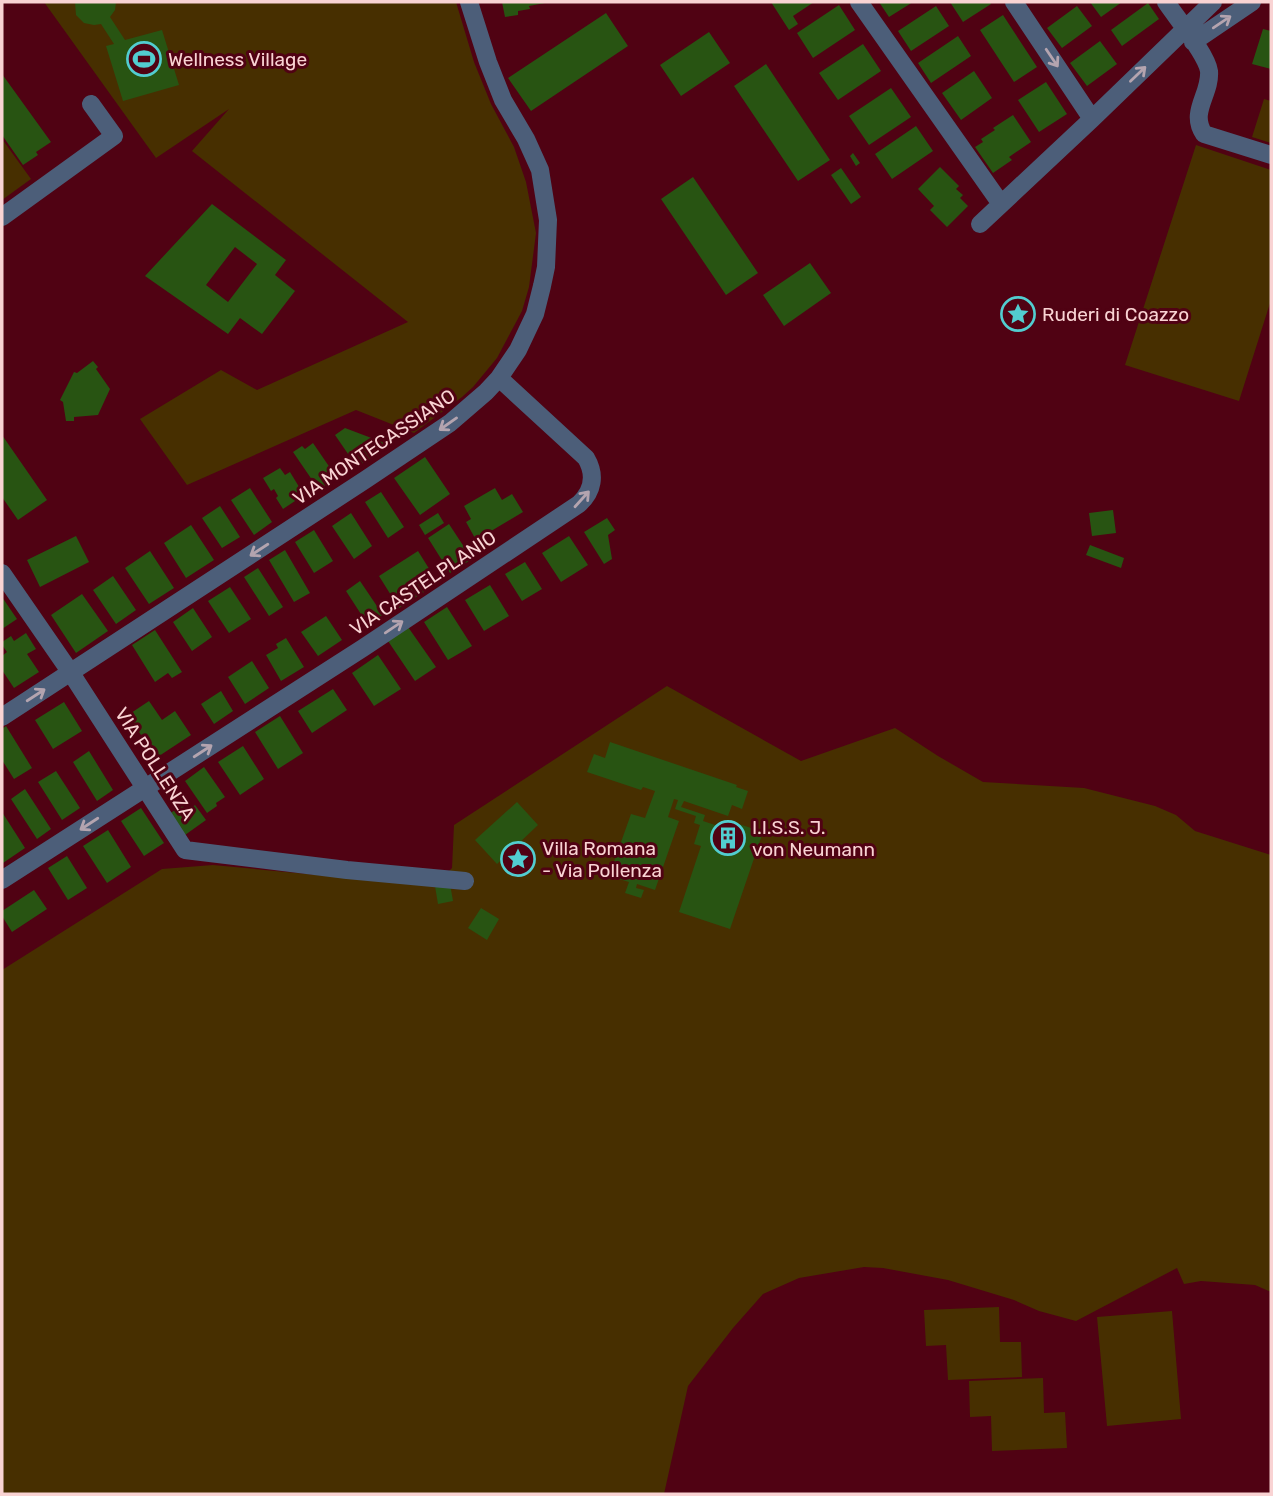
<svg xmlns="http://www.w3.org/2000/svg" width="1273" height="1496" viewBox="0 0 1273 1496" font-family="Rubik,sans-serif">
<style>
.green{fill:#472f00}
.building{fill:#285412;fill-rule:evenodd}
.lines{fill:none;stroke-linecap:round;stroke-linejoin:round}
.minor{stroke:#4c5e79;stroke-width:18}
.oneway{stroke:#b4a4af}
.labels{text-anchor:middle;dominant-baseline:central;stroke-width:6;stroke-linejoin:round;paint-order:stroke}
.poi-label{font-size:19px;fill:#f9d3d3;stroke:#500213;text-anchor:start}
.street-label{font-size:19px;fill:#f9d3d3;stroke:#500213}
</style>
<rect width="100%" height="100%" fill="#500213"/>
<path class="green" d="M44,2H456L474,62L491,104L514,147L526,182L536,233L529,287L522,311L497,358L473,387L462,397L414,433L356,410L187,485L140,419L221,370L257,390L408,322L192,151L229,109L156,158Z
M1264,99L1271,101V143L1252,137Z
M2,139L31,179L2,200Z
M1196,145L1271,170V300L1239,401L1125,365Z
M667,686L801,761L895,728L938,756L983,782L1084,788L1155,806L1176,815L1195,831L1271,855V1292L1255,1285L1201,1281L1184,1284L1177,1268L1076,1321L1039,1311L1014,1300L948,1280L883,1268L864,1267L799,1278L763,1294L733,1328L688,1386L664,1494H2V970L162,869L213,865L434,886L452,868L454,825Z
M999,1307L1000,1342H1021L1022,1377L948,1380L946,1345L926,1346L924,1310Z
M1172,1311L1181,1419L1107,1426L1097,1317Z
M1043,1378L1044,1413L1065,1412L1067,1448L992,1451L991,1416L970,1417L969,1381Z"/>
<path class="building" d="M75,2H116L115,10L110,17L125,40L162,30L179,85L123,101L106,46L114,44L101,24L94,25L84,23L76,15Z
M502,2H545V3L529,6L530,9L518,11V15L505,17Z
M771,2H814L793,16L798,24L789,30Z
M879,2H913L889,17Z
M950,2H990L991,4L963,22Z
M1090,2H1122L1101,17Z
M1148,3L1159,19L1122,46L1111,30Z
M839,5L855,30L813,58L797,33Z
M936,6L949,26L911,51L898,31Z
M1077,6L1092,26L1062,48L1047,28Z
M606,13L628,46L531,111L508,78Z
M1003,15L1037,67L1014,82L980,30Z
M1263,29L1271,31V69L1252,64Z
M709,32L730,63L681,96L660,65Z
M958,36L971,56L931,83L918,63Z
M1100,41L1117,64L1087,86L1070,63Z
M863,44L881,71L838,100L819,73Z
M766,64L830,160L798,181L734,86Z
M974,71L992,98L961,120L942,93Z
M2,74L51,142L36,152L38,155L23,165L2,135Z
M1046,82L1067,114L1039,132L1018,100Z
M891,88L911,117L869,145L849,116Z
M1013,115L1031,142L1009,157L1012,160L993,173L975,147L983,142L981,139L995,130L993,128Z
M916,126L933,151L892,179L875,154Z
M853,153L860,163L856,166L850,156Z
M940,167L959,186L956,189L963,195L960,198L968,206L947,227L930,210L934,206L918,189Z
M841,168L861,197L851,204L831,175Z
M693,177L758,273L726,295L661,199Z
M212,204L286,260L275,275L295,291L262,334L240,318L228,334L145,276ZM235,247L257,264L228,302L206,285Z
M810,263L831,293L784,326L763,295Z
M93,361L98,367L96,369L110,389L98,415L74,417V421H66L63,402L60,400L74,372L77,373Z
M345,428L390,445L357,467L335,435Z
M2,435L47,500L18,520L2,497Z
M313,443L337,478L319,490L293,452L302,446L305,449Z
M425,457L450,494L420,515L394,478Z
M280,468L285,475L290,472L304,495L283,509L276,498L278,496L274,489L271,491L263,478Z
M250,488L272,522L254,535L231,500Z
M495,488L502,500L512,494L523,512L476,540L466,522L471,519L464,506Z
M381,492L404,527L388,538L365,502Z
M220,506L240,537L222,548L202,518Z
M1113,510L1116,533L1092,536L1089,513Z
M351,513L372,546L354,559L332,526Z
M438,513L444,523L425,535L419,525Z
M607,518L615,530L608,535L612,559L604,564L584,532Z
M449,524L472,559L450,573L428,538Z
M191,525L214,560L186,578L164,543Z
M314,530L333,561L314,573L295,542Z
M76,536L89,562L40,587L27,560Z
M569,536L588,565L561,582L542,553Z
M1090,545L1124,558L1121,568L1086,555Z
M285,550L310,593L294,602L269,560Z
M150,551L174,588L149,604L125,568Z
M418,551L438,583L399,608L379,576Z
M525,562L542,589L522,601L505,574Z
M258,568L283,607L269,616L244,577Z
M113,576L136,610L116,624L93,590Z
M360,581L383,615L368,625L346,591Z
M490,585L509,616L484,631L465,600Z
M230,587L251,619L229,633L208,601Z
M82,594L108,631L76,653L51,615Z
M2,597L17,619L2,629Z
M447,607L472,646L448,660L424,622Z
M193,608L212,637L192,651L173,622Z
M326,616L342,640L318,656L301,632Z
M408,627L436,667L415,681L388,641Z
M155,630L182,672L172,678L168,673L155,682L132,645Z
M26,633L36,649L27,654L39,672L14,688L2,670V656L7,652L2,645V642L11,636L14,641Z
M286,638L304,667L281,681L266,655L278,648L276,644Z
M378,655L401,689L374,706L352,673Z
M252,661L269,688L245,704L228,677Z
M333,689L347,710L312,733L298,711Z
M221,691L233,711L214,724L201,704Z
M149,701L162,720L175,711L191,735L156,758L128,715Z
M64,702L82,731L53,749L35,720Z
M280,716L303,753L278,769L255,732Z
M6,726L32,768L14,779L2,760V729Z
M610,742L737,785L736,787L748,791L742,809L732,805L728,816L684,801L681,807L705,815L703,821L730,830L733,822L763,832L730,929L679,912L701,846L694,844L700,825L694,823L696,816L675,809L678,800L674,799L668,817L679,821L655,890L637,884L636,888L644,890L641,898L625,893L629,882L609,876L631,814L645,818L655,791L643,787L641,790L587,772L594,754L605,758Z
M243,746L264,779L240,795L218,762Z
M89,751L113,790L97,801L73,762Z
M204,767L225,797L216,803L217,806L207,813L185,781Z
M56,771L80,808L62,820L38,782Z
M25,789L51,829L37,839L11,799Z
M517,802L538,825L497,864L475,840Z
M183,805L187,811L195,805L206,820L185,835L169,814Z
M141,808L164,843L144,856L121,821Z
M2,812L25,848L3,863L2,862Z
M108,830L131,867L107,883L83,846Z
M67,856L87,888L68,900L48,868Z
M450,884L453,901L438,904L435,886Z
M34,890L47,909L12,932L2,916V911Z
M481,908L499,919L487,940L468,928Z"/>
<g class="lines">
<path class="minor" d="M859,2L1001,204
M1014,2L1092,119
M1166,2C1176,17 1207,55 1209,71C1211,94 1189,112 1204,134L1271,155
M1193,42L1252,2
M2,217L114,136L91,104
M980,224L1092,119L1213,2
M2,573L71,673L185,850L347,870L465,881
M2,717L365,480L450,423L486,392L499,378L518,350L535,314L542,286L546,267L548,220L540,170L526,139L503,100L488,62L469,2
M2,880L363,648L579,504C593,491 596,475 586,458L499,378"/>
</g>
<defs><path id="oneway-shaft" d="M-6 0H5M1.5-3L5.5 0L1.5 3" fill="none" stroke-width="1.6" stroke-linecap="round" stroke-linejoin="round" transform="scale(1.75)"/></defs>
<g class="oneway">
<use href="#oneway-shaft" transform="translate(1222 22) rotate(-34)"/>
<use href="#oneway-shaft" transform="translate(1052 58) rotate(56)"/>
<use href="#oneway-shaft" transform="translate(1138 74) rotate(-44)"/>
<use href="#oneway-shaft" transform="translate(448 424) rotate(145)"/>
<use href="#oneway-shaft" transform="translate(582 499) rotate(-48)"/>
<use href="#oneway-shaft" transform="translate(259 550) rotate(147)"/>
<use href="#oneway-shaft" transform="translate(394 627) rotate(-34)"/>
<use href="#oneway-shaft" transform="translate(36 695) rotate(-33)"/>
<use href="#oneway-shaft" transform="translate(203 751) rotate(-33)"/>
<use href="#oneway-shaft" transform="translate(89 824) rotate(147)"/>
</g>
<defs>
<g id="stadium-ring" transform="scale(1.75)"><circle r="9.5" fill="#500213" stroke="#52cdd0" stroke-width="1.5"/><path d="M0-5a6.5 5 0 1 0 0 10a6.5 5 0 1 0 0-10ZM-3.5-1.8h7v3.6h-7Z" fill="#52cdd0"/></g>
<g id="sight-ring" transform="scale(1.75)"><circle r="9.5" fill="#500213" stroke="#52cdd0" stroke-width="1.5"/><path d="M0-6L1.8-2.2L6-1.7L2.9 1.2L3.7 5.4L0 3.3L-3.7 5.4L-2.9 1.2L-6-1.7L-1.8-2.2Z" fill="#52cdd0"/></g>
<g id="building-ring" transform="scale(1.75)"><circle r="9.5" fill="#500213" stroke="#52cdd0" stroke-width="1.5"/><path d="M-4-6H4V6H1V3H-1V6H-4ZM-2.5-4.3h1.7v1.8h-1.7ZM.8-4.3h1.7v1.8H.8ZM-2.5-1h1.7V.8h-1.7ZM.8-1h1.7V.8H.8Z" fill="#52cdd0"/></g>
</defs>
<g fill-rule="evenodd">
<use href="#stadium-ring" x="144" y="59"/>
<use href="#sight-ring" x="1018" y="314"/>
<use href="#building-ring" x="728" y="838"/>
<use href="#sight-ring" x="518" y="859"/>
</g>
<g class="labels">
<g class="poi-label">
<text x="168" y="59">Wellness Village</text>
<text x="1042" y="314">Ruderi di Coazzo</text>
<text x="752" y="827">I.I.S.S. J.<tspan x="752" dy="22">von Neumann</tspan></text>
<text x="542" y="848">Villa Romana<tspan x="542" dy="22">- Via Pollenza</tspan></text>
</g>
<g class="street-label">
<text transform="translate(374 447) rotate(-34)">VIA MONTECASSIANO</text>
<text transform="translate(423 583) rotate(-34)">VIA CASTELPLANIO</text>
<text transform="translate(155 764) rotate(57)">VIA POLLENZA</text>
</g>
</g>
<rect width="1273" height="1496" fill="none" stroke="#f9d3d3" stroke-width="7"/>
</svg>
